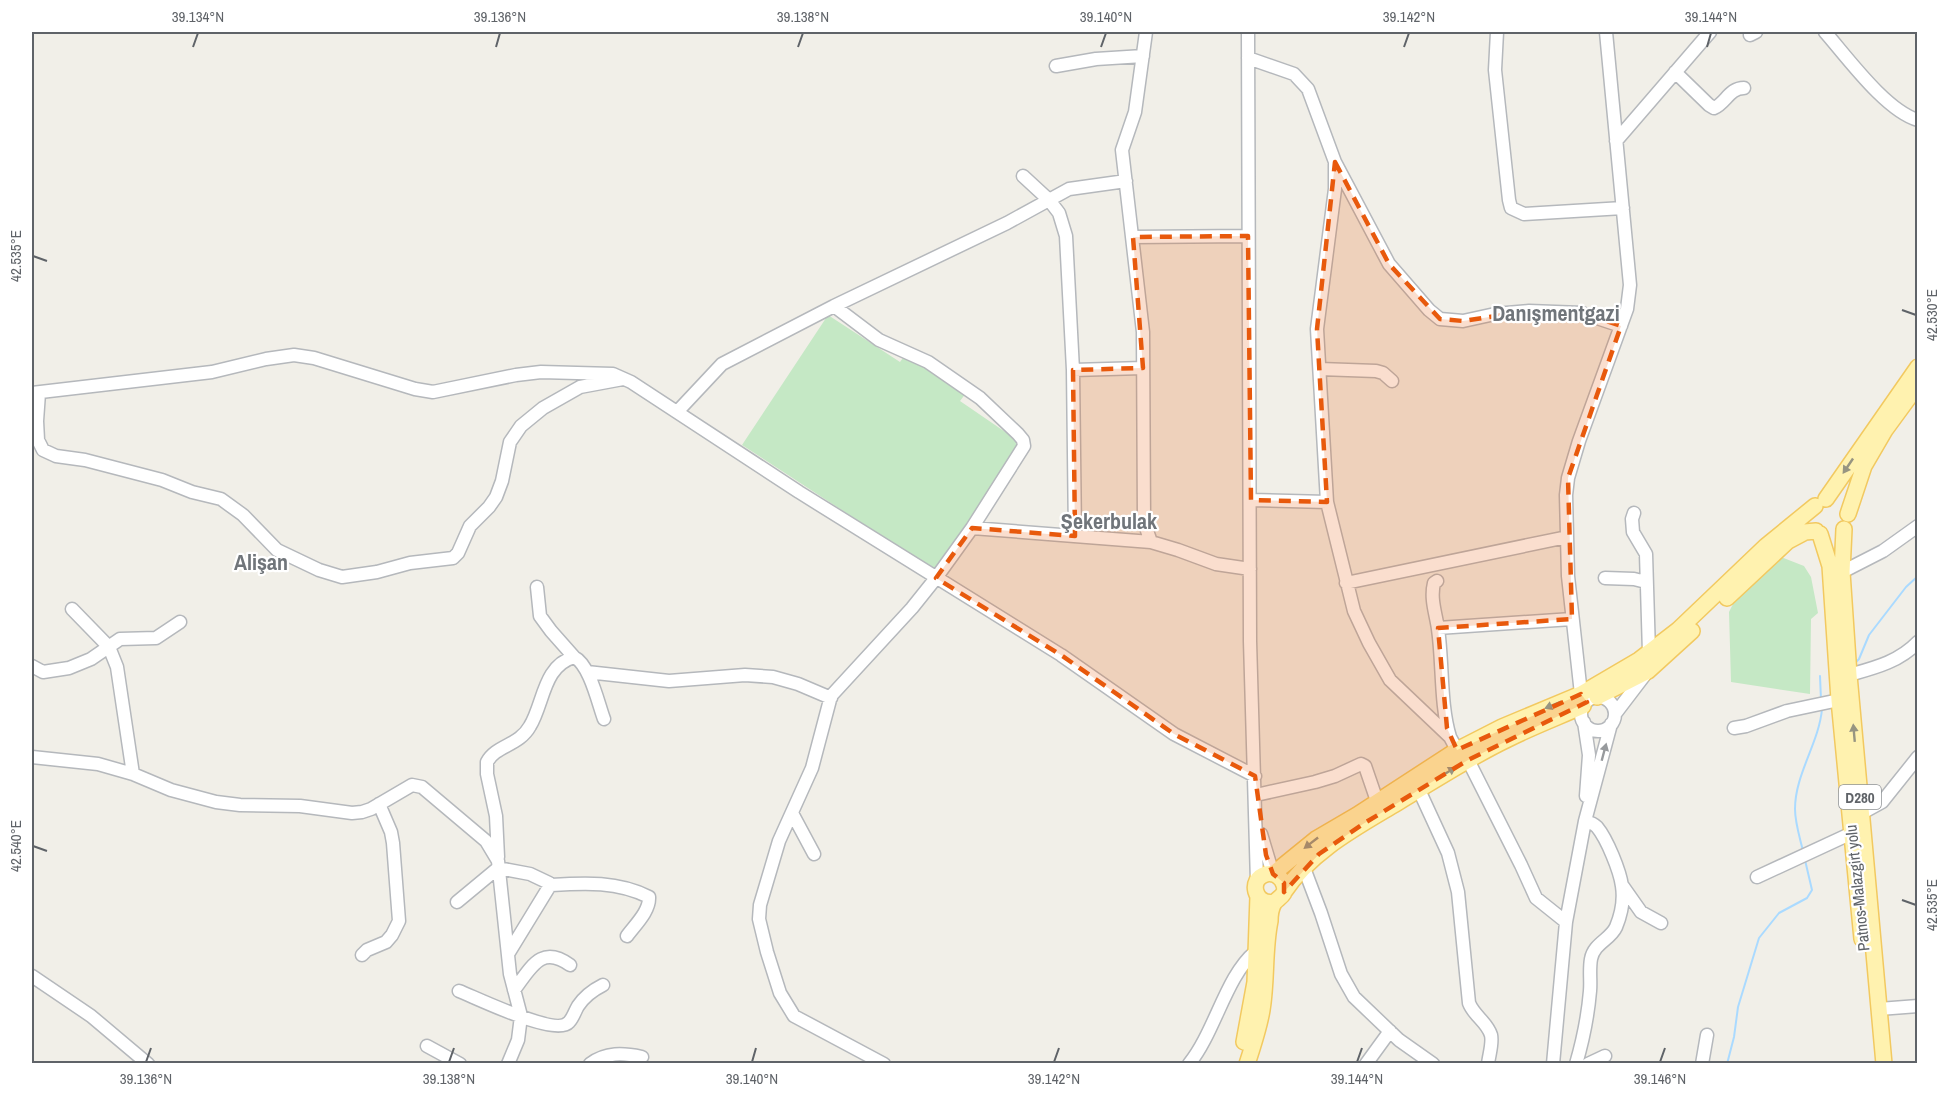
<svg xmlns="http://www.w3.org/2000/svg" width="1949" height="1095" viewBox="0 0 1949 1095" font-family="'Archivo Narrow',sans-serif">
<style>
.green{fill:#c5e8c5}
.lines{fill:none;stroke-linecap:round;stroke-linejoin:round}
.stream{stroke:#aadaff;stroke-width:2}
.minor-casing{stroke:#b5b8bc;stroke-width:15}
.major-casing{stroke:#f2c960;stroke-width:18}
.minor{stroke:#fff;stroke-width:12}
.major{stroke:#fff2af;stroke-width:15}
.oneway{fill:#979581}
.oneway2{fill:#979a9d}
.marked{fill:#e8590c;fill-opacity:0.2;stroke:#e8590c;stroke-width:4.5;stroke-dasharray:12 8;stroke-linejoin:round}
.ticks{fill:none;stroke:#5f6368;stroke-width:2}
.labels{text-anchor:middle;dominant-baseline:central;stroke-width:4.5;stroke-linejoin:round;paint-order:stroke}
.shield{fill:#fff;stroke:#8f9295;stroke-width:1.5}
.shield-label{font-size:15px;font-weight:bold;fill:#5f6368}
.street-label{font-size:16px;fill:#5f6368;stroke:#fff}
.district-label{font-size:22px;font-weight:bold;fill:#70757a;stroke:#fff}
.neatline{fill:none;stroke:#5f6368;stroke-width:2}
.ticks-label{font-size:15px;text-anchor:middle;fill:#5f6368}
</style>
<rect width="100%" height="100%" fill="#f1efe8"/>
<path class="green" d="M828,315L900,362L905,355L966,393L960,401L1017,440V450L935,571L742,445Z
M1781,557L1804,566L1811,577L1818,613L1811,619L1810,694L1731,682L1729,612L1738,594Z"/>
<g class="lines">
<path class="stream" d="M1856,662L1859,659L1869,635L1906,587L1918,576
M1820,676L1821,700
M1803,851C1800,838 1795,823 1795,809C1795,774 1819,743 1822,709
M1727,1064L1734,1037L1738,1007L1759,938L1779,913L1807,898L1812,890L1805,860"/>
<g class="minor-casing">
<path id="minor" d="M1146,32L1135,112L1122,150L1143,332L1144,522L1151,542L1178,550L1216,564L1250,569
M1248,32L1250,641L1257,882
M1497,32L1495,70L1509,200L1511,208L1524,214L1623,208
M1825,32C1847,57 1886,111 1918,120
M1750,35L1756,32
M1248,58L1294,74L1308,89L1335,162L1389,264L1429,310L1440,319L1463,321L1495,314L1529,311L1582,313L1621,326
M1056,66L1096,59L1143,56
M1675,72L1709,105L1714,108C1726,103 1729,88 1744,88
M1616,141L1710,32
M1335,162V189L1317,329L1327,502L1354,611L1369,643L1390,680L1450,737L1457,750
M1023,176L1049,200L1059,213L1066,236L1073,370L1075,536
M1133,237L1248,236
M834,306L879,340L928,362L980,398L1018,434L1023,440L1024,446L972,528L936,578L912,608L831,696L812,768L779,841L760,905L759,919L767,952L780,993L794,1016L884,1064
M1320,369L1376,371L1383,373L1392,381
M1073,370L1143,368
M32,393L212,372L266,359L294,355L314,358L415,389L433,392L516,375L541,372L613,374L631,382L799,492L1061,655L1174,734L1255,776
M39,393L37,421L38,440L43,450L56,456L85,460L162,480L192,492L221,499L243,515L277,550L319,570L342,577L377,572L410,563L453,558L458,553L470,526L489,507L496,497L502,481L510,442L521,426L543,408L580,387L623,379
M677,412L722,364L834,306L1007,223L1069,189L1126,181
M1251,500L1327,502
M1634,513L1632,519L1633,532L1646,554L1649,653
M972,528L1151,542
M1842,572L1883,551L1918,526
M1605,578L1634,579L1646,582
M1437,581L1434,583C1430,599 1436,614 1438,629C1443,663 1440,705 1450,737
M1346,583L1567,537
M537,587L540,616L551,631L574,657
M72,609L109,647L117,667L133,774
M1438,628L1572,619
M32,666L43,672L69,668L91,659L120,639L156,638L180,622
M587,672L669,681L745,675L773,677L798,684L831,698
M1849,675C1874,668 1899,662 1918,642
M1581 714a17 17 0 1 1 34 0a17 17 0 1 1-34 0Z
M1586,700L1581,694L1568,576L1566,495L1568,478L1579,441L1627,309L1630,285L1606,32
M1615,714L1647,672
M1584,722L1589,755L1586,796
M1734,728L1746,726L1787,711L1839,700
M32,757L98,764L133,774L171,790L216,802L240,805L300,806L352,813L362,812L371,809L412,785L422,787L486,841L498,861L510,974L521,1016L518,1040L508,1064
M1468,760L1521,865L1536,898L1566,922
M1419,790L1448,853L1458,892L1469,1003C1474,1016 1487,1022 1491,1035C1493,1043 1489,1055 1488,1064
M1256,795L1315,782L1335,776L1361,764L1365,766L1377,801
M792,813L814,854
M1862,813L1882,802L1918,757
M1261,834L1273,874
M498,857L496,816L487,774V762C496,745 519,746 530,726C544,703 543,666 574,657C590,665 598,703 604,719
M1304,868L1321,913L1341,974L1354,997L1399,1040L1433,1064
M1757,877L1852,833
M550,885C585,883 617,881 649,897C650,911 635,925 627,936
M1622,885L1641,912L1661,923
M457,902L498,868L530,874L549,883V887L508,954
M362,955L367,950L386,942L392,935L399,921L393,843L391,832L379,804
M32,976L91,1016L148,1064
M514,990C531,968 541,944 570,965
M459,991C477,998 556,1037 569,1022C573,1018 575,1011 578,1006C584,997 593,990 603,985
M1879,1009L1918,1006
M427,1046L460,1064
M590,1064C606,1052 623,1053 642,1057
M1189,1064C1215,1032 1226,976 1255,952
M1366,1064L1390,1031
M1553,1064L1566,922L1585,821L1611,724
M1576,1064C1583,1040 1588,1015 1590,991C1591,981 1589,970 1591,959C1594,943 1610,940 1616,927C1621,915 1624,899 1622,886C1620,871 1607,839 1597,827C1594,824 1589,822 1585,821
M1588,1064L1605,1056
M1702,1064L1707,1035"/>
</g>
<g class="major-casing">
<path id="major" d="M1826,499L1918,367
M1848,514L1864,466L1885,430L1918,385
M1844,529L1842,572L1849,675L1884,1064
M1820,534L1830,566L1839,700L1862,939
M1727,598L1788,541L1805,532L1816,531
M1597,697L1648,671L1692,631
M1273,874L1316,839L1357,815L1457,750L1502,727L1581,694L1639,660L1678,630L1766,546L1815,506
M1284,892C1311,851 1357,827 1397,803C1434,781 1470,757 1508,739C1532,727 1558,717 1583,706
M1244,1042L1255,982L1258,896
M1247,1064C1253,1046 1259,1028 1262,1010C1267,980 1264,950 1270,921C1270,916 1271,908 1274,903C1279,897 1287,895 1284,885C1282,877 1274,872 1266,874C1248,879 1254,906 1275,902"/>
</g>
<use href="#minor" class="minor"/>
<use href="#major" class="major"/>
</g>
<defs><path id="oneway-solid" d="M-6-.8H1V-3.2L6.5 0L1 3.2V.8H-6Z" transform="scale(1.5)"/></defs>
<g class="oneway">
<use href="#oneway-solid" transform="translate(1848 466) rotate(124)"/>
<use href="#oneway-solid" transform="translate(1553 705) rotate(157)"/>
<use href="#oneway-solid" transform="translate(1854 733) rotate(-95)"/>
<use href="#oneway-solid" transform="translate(1448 772) rotate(-31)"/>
<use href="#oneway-solid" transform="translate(1311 843) rotate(142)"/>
</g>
<use class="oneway2" href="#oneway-solid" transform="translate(1604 752) rotate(-75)"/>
<path class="marked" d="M1335,162L1389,264L1440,319L1463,321L1529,311L1582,313L1621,326L1568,478L1572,619L1438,628L1447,728L1457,750L1581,694L1587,702L1468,760L1363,824L1319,854L1284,892V883L1273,874L1266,855L1255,776L1174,734L1061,655L936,578L972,528L1075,536L1073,370L1143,368L1133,237L1248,236L1251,500L1327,502L1317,329Z"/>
<path class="ticks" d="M193,47L198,33M496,47L500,33M798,47L803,33M1101,47L1106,33M1404,47L1409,33M1707,47L1711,33M33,256L47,261M1902,310L1916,315M33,846L47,851M1902,900L1916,905M146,1062L151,1048M449,1062L454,1048M752,1062L756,1048M1054,1062L1059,1048M1357,1062L1362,1048M1660,1062L1665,1048"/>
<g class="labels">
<rect class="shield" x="1839" y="785" width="42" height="24" rx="4.5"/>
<g class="shield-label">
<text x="1860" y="797">D280</text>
</g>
<g class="street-label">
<text transform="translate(1857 888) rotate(-96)">Patnos-Malazgirt yolu</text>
</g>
<g class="district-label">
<text x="1556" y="313">Danışmentgazi</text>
<text x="1109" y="521">Şekerbulak</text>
<text x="261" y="562">Alişan</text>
</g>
</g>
<rect width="1949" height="1095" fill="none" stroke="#ffffff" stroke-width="66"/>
<rect x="33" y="33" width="1883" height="1029" class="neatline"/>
<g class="ticks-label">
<text x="198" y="22">39.134°N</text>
<text x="500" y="22">39.136°N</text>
<text x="803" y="22">39.138°N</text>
<text x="1106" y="22">39.140°N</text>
<text x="1409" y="22">39.142°N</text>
<text x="1711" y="22">39.144°N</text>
<text transform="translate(16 256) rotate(-90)" y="5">42.535°E</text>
<text transform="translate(1932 315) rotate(-90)" y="5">42.530°E</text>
<text transform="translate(16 846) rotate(-90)" y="5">42.540°E</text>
<text transform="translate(1932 905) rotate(-90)" y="5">42.535°E</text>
<text x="146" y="1084">39.136°N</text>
<text x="449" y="1084">39.138°N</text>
<text x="752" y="1084">39.140°N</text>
<text x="1054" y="1084">39.142°N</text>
<text x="1357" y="1084">39.144°N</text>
<text x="1660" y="1084">39.146°N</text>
</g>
</svg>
